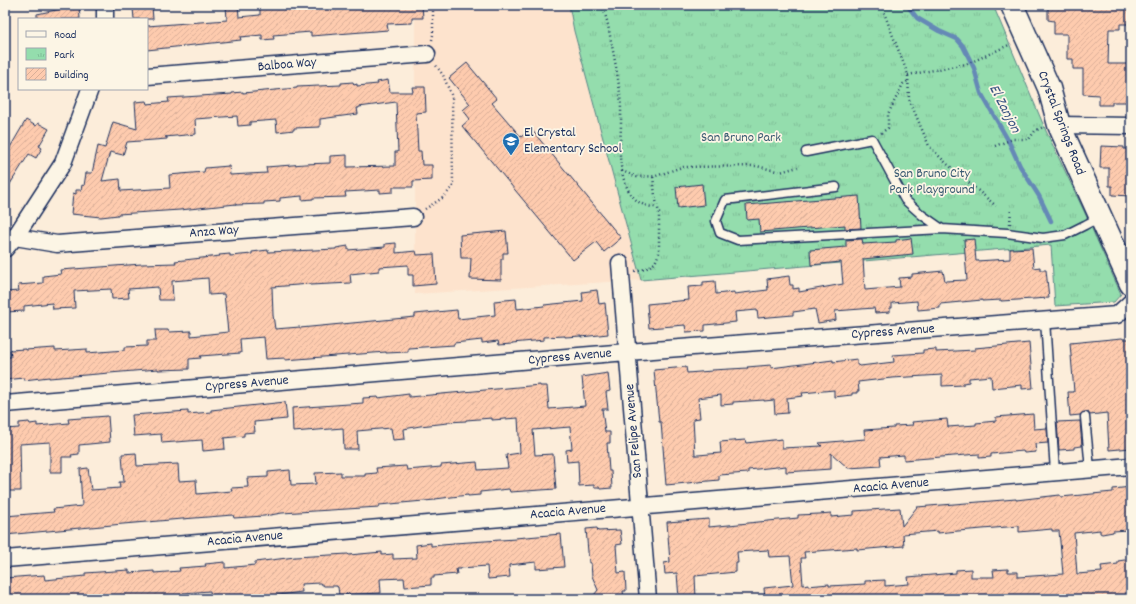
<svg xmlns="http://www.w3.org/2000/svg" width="1136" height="604" viewBox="0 0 1136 604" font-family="Dekko,sans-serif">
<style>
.built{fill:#fde3cd}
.park{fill:url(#park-tufts);stroke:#588686}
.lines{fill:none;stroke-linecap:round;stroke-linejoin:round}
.stream{stroke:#6589b6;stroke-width:4.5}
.building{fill:url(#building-hatch);stroke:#1b2f5e;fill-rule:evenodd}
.service-casing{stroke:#1b2f5e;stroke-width:11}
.minor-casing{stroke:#1b2f5e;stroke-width:19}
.secondary-casing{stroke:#1b2f5e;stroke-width:25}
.path{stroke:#1b2f5e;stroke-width:2.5;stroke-dasharray:1 3;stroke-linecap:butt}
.service{stroke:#fcf5e5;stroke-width:8}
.minor{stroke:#fcf5e5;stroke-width:16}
.secondary{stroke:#fcf5e5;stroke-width:22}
.labels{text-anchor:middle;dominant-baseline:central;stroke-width:3.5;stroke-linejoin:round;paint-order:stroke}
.street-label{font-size:14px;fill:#1b2f5e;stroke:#fcf5e5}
.poi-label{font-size:14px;fill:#1b2f5e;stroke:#fcf5e5;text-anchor:start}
.park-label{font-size:14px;fill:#395a72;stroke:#fcf5e5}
.water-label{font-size:15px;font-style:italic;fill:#3a5483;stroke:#fcf5e5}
</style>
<defs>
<pattern id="park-tufts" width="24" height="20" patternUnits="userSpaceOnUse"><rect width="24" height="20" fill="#94ddad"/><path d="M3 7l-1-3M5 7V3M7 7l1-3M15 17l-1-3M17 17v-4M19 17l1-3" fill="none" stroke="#7fbe97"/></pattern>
<pattern id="building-hatch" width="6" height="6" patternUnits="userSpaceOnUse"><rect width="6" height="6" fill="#fecbae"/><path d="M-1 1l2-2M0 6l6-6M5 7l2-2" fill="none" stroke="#d9af98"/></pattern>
</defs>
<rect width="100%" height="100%" fill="#fcedda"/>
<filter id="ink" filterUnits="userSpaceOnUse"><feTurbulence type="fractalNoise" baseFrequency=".025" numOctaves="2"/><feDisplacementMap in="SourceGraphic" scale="8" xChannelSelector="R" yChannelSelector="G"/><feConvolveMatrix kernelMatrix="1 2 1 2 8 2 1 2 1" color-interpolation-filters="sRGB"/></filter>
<g filter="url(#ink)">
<path class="built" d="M415,5H569L574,31L641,280L415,294Z"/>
<path class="park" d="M569,5H993L1046,131L1084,211L1121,294L1114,302L1055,306L1051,245L641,280L574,31Z"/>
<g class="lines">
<path class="stream" d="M907,5L917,18L939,31L957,39L963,46L974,68L981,93L1008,140L1020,166L1039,196L1051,221"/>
</g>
<path class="building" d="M60,5H79L80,19H37V14L61,9Z
M226,5H238L239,17L260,15V5H422L423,18H412V23L387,24L388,30L311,36V32L273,35L274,39L262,40V35L240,37L241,40L147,50V26L227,20Z
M1048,5H1131V24H1120V29H1109L1108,64H1131V102H1112V105H1099V95L1083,94V69H1073V59H1067V34H1054V21L1048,20Z
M152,7L153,19H134L133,8Z
M467,63L497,99L492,103L521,137L531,129L621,238L604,252L596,242L573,260L462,126L470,119L463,110L470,104L449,78Z
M388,80L390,92H413L412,87H425L426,112L416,113L418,151H421L422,165H432V180L413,181V187H393V192L380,193V190L345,192L346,197L313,198V199L302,200V196L280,198V201L264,202V204L236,205V204L180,210L118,214V215L101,217L71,214L73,193L76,194V190H81L82,185L84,186L86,173H92L98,146L105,148L113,122L137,129L135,102L146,101L147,104L169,102L168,98L232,94V93L243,92V93L297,88V87L341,85V83L353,82L354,85L357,84V86L378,84L377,82ZM396,102L398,152H395V166L347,167V155L330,156V163L305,164L266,167L267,173L230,175L229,166L205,168L204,172L169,175L170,188L121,191L120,179L102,181L110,152L123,155L127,142L167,139V137H165L196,134L195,119L237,116L238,126L250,125V122L276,120L277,132L294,130V128L320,127V119L358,114L357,108H359V107Z
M26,120L36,126L38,123L49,129L39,146L42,148L36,158L29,154L5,192V156Z
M1101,146L1124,147V149H1131V196L1112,195V186H1109V168H1100Z
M702,184L704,205L678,208L676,187Z
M859,196L861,228L845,229V225L760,232L759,219L747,220L746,205Z
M506,231L508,253H503V259H501V280L470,279L471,258H461L460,235Z
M911,238L913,254L863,259L865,290L900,287L899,278L912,277V274L943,271L945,281L967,280L964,240L974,239L976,261L1010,259V249L1032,248L1034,268L1040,267V270H1046L1049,298L1001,301V300L982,301V300L940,304V308L918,310L917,301L892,303V308H890V312L875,313L874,308L835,311L836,320L818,323L815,309L793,312V315L758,318L757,310L735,312L736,322L705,325V331L686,332L685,325L649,328L647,304L689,300L688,287L703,286V282L715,281L716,294L734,292V294L768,290L767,279L789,276L790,285H793V289L799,288V292L843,284L841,262L811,265L810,250L846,247V240L862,239L863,244L896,242V240Z
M396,243V253L416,251L417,255L434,254L436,284L413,286V275H408V265L379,267V271L350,274L351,283L310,285V284L272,287L273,315L275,329L300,327V328L415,317V314L457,310L458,319L495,315L494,301L516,299L517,309L544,306V305L583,301L582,292L597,290L599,304L605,303L608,334L581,337V336L565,337V336L544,337V340L512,343V344L499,345L498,341L482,343V340L454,343V345L408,348V352L386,353V352L285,360V358L266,359L264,337L240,339L241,353L200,356L201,358L189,359V369L158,370V369L49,378V377L24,380V378L5,380V357H11L10,350L25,349V350L55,348V351L87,349V353L125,350V347L147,346V341H156L155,330H168L169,332L191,331V336L228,332L224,294L209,295L208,278L172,281L173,300H159L158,287L128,289L129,298L112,299L111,289L74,291L75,308L53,309L52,303L24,306V311L5,312V292L19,291L18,285L43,283V276L61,274L60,270L142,264L176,263L175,261L220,256L219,255L230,254V256L252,254V252L268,250V252L315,250L336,249V248L348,246V250L385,247V244Z
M1122,338L1124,339H1131V448L1109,450L1107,413L1090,415L1088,412H1085L1082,413L1080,415L1070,416L1068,392H1074L1070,343Z
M1029,343L1033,388L1022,389V385L992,388L991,376L969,378V382L963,383V385L942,386V375L892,378L858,382L859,391H857V393H852V395L834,397V390L802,393L803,396L787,398L788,413L775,414L774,400L764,401V400L733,402V404L721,405V395L698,398L700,418L693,419L695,455H698L721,453L720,442L745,440L746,443L782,439V448L822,446L819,443L865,439L864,430L894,428V426L913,425L912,422L947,419L948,427L976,425V423L996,421V417L1033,414L1034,429L1047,428L1048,443L1035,444L1036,452L1024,453L1023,451L991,454V457L979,458V454L904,460V455L880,457L881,466L848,468L831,453V469L786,472V466L748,470V473L719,475V480L666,485L661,422H659L654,370L686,367L687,373L712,371V370L748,368L747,367L771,365V368L833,360V362L857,359V365H859L860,366L894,362L893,355L923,353V350L936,349V352L975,350V348Z
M608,373L610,391L606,392L608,409H602L605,432H610V443H607L609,471H611L612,488L600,489L599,487H594V485L579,486L578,461L567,462L566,450L572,449L570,427L533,430L535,455L553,454L556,489L510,492L509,489L480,492V495L468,496V495L435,499V500L379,505V507L282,513L264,516L234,518L233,515L182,519L123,524L5,535V516L54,512L53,509L82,506L80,469L88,468L91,490L120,488L119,482H124L122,454L136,453L137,466L178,464L179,481L196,480L197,494L232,491L231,488L248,487L247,478L268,477V472L290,470L291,485L316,484L315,473L341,472V476H365V474L377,473L376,468L406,466L407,470L441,467V465L477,462L478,470L508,468L506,455L520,453L518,418L492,420V418L466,420V421L448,422V423L420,426L404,429L405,439L393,440L391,428L357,431L358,449H344L343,428L293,432L292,408L363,403V398L378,397V398L409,394V397L540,385V386H547L549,409L585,406L582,377Z
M285,402L287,419L254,422L255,432L244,433V436L224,438L225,449L203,451L202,440L162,443L161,434L134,436L132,415L188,411V414L211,412V410Z
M108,416L110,442L79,445V454L71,455L72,457H62V472H50V442L20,444L21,491H5V429L19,428V423L29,422L30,424L37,423V426L69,423L68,419Z
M1080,421L1082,446L1074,447V449L1059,450L1057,422Z
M1131,487V520H1128L1129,530L1113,531V532L1102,534L1100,533V530L1074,533L1077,574L1102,572L1101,566L1118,564V561L1131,559V599H765L764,588L793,585L790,556L769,557L768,550L737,552L738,563H736V572L695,576L696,599H679L677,573L665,574L664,563L670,562L667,522L709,519V527L798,518V515L819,514L831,513V517L854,515V511L900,508L902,526L917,507L1016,499V500L1060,495L1061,497L1113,492V489ZM1019,526V532L1052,529V531H1059L1063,574L1018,577V572H1008V569L993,570L994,577H971V569L956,570V573L908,577L909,584L885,586V580L865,581V584L829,586V584L808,586V584L803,585L801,558H805L804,552L857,548V550L904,546L903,534L938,531V533L958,531Z
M597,528L598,531L620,530L622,544L616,545L618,573L625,572L626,591H623L624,599H591L598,590L592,576L591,563H589L586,529Z
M561,534L564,567L536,569V562L509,565L510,577L488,579L487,566L461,568V569H456L457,574L434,576V578H431V585L405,587L404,578L380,579L381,593L339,595L338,587H337V586H324L320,583L301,584L302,592L271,596V599H211L210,591L183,593V599H111V598L97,599H5V578L44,575L45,580L85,576V573L129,570V573L154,571V573L180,571L179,568L206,566L205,564L225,562V568L255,565V562L295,557L348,554L349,555L382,552V555L393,554V559L417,558L416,545L431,543V546L454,544V543L516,539L515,538Z"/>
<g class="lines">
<g class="service-casing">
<path id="service" d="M806,152L872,139L905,200L922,215L942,229L1007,233L1043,238L1065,235L1085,225L1100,217
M836,187L725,200L716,221L720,233L738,240L942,229
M1045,320L1055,472
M1085,417L1090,469"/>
</g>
<g class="minor-casing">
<path id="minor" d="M105,19V5
M147,76L427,54
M1059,125L1131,126
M15,237L57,244L413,217
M5,249L15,237L63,163L90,89
M620,263L648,599
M5,404L627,352L1117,315L1131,302
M5,559L1131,466"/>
</g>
<g class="secondary-casing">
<path id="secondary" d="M1012,5L1049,88L1059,125L1131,284"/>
</g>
<path class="path" d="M601,5C608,18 609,32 612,46C617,71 622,97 621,123C621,140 618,153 622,171L637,177L656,176L682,167L757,166L780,172L798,167
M881,5L908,75L909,99L929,146L946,163L996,206
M432,40L433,35V5
M908,75L966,64L976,60L1011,44
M881,133L888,128V114L903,84L908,81
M995,146L1013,139H1029L1035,131L1043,127
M622,171C625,190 636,208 657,207
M425,209L444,197L453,186L452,97L443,75L435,64
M1010,224L1011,208
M635,271L645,269L655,263L659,253V213L655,196L653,176"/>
<use href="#service" class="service"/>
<use href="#minor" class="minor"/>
<use href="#secondary" class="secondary"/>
</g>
</g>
<defs>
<g id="school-pin" transform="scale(0.9)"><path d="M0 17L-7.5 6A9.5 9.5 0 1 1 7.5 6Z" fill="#1f6fb2" stroke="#fcf5e5"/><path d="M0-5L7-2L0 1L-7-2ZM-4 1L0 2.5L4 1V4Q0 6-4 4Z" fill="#fff"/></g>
</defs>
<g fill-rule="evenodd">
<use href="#school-pin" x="511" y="141"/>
</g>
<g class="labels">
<g class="street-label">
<text transform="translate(287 65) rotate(-5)">Balboa Way</text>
<text transform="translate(1061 123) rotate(69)">Crystal Springs Road</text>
<text transform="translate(214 232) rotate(-4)">Anza Way</text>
<text transform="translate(893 332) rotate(-4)">Cypress Avenue</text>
<text transform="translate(570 357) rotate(-5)">Cypress Avenue</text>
<text transform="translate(247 384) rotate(-5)">Cypress Avenue</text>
<text transform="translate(634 431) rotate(-95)">San Felipe Avenue</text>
<text transform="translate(891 486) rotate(-5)">Acacia Avenue</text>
<text transform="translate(568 512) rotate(-5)">Acacia Avenue</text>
<text transform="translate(245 539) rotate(-5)">Acacia Avenue</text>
</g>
<g class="poi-label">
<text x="524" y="133">El Crystal<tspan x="524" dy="16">Elementary School</tspan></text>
</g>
<g class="park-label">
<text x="741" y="138">San Bruno Park</text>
<text x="932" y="174">San Bruno City<tspan x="932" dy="16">Park Playground</tspan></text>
</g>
<g class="water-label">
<text transform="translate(1004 109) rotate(63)">El Zanjon</text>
</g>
</g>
<rect width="1136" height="604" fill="none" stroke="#fcf5e5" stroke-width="20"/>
<rect x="10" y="10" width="1116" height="584" fill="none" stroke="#1b2f5e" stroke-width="1.5" filter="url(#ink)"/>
<rect x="18" y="18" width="130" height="72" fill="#fcf5e5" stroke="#a2a6af"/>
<rect x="26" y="31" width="20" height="6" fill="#fcf5e5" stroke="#a2a6af"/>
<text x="54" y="38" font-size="12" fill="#1b2f5e">Road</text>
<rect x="26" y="48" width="20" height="12" fill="url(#park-tufts)" stroke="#a2a6af"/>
<text x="54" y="58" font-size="12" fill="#1b2f5e">Park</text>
<rect x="26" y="68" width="20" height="12" fill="url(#building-hatch)" stroke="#a2a6af"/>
<text x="54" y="78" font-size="12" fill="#1b2f5e">Building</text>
</svg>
